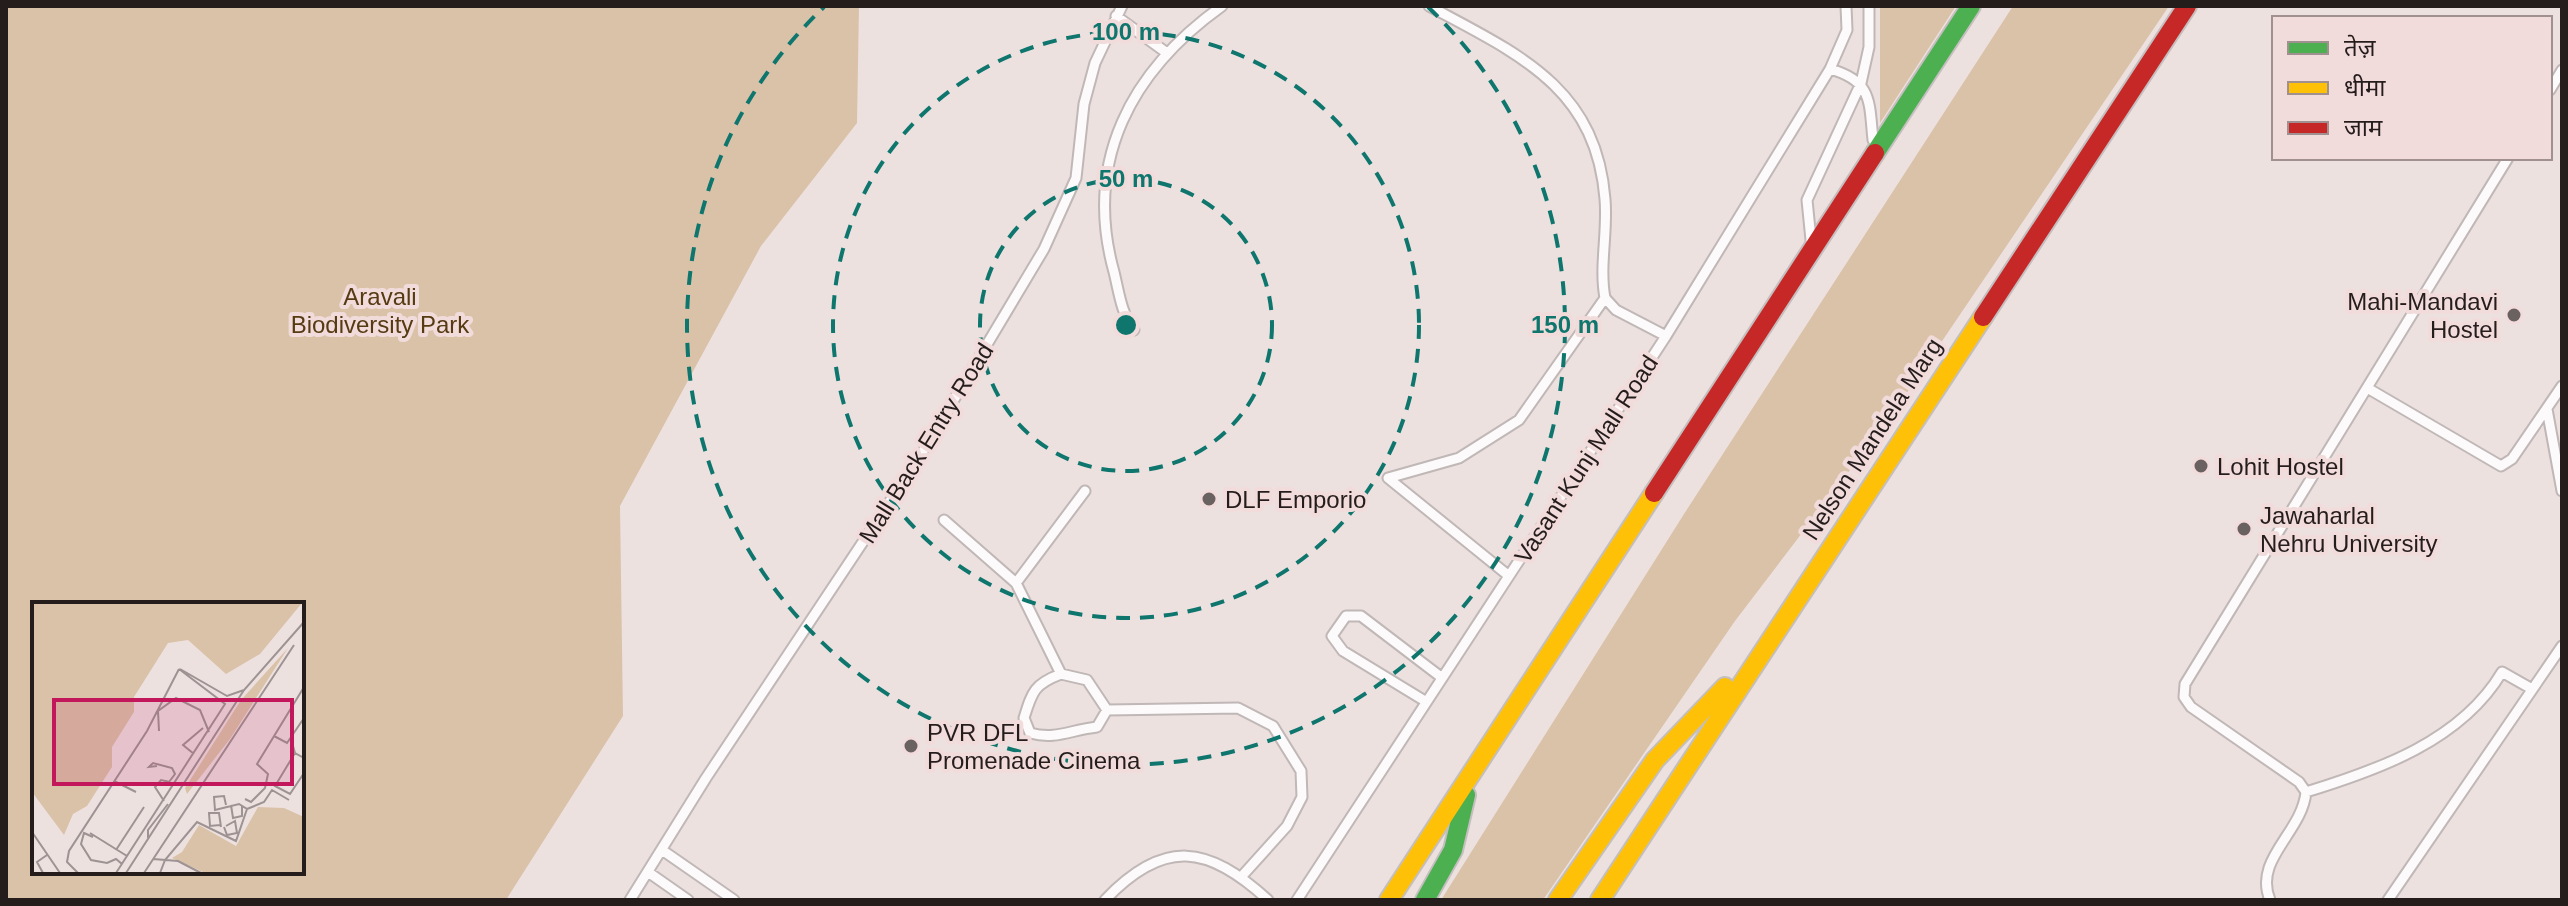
<svg xmlns="http://www.w3.org/2000/svg" width="2568" height="906" viewBox="0 0 2568 906" font-family="Arial,'Noto Sans Devanagari',sans-serif">
<style>
.green{fill:#dac2a9;fill-rule:evenodd}
.lines{fill:none;stroke-linecap:round;stroke-linejoin:round}
.lane-casing{stroke:#c0b7b7;stroke-width:13}
.fast-casing{stroke:#c4bfbe;stroke-width:22}
.slow-casing{stroke:#c4bfbe;stroke-width:22}
.jam-casing{stroke:#c4bfbe;stroke-width:22}
.lane{stroke:#fcfafa;stroke-width:9}
.fast{stroke:#4caf50;stroke-width:18}
.slow{stroke:#ffc107;stroke-width:18}
.jam{stroke:#c62828;stroke-width:18}
.ring{fill:none;stroke:#0f766e;stroke-width:4;stroke-dasharray:14 10}
.poi-dot{fill:#6a6261;stroke:#f2dcdb;stroke-width:3}
.labels{text-anchor:middle;dominant-baseline:central;stroke-width:8;stroke-linejoin:round;paint-order:stroke}
.park-label{font-size:24px;fill:#553a12;stroke:#f2dcdb}
.poi-label{font-size:24px;fill:#241d1c;stroke:#f2dcdb;text-anchor:start}
.street-label{font-size:24px;fill:#241d1c;stroke:#f2dcdb}
.inset-road{fill:none;stroke:#9d9392;stroke-width:2}
.view{fill:#c2185b;fill-opacity:0.15;stroke:#c2185b;stroke-width:4}
.inset-edge{fill:none;stroke:#241d1c;stroke-width:4}
.centre{fill:#0f766e;stroke:#f2dcdb;stroke-width:4}
.ring-label{font-size:24px;text-anchor:middle;font-weight:bold;fill:#0f766e;stroke:#f2dcdb;stroke-width:8;stroke-linejoin:round;paint-order:stroke}
</style>
<rect width="100%" height="100%" fill="#ede1e0"/>
<path class="green" d="M6,6H859L857,123L761,246L620,506L623,716L506,900H6ZM34,604H302V872H34Z
M1880,6H1956L1880,123Z
M2013,6H2169L1892,415L1735,621L1543,900H1441L1684,514Z"/>
<g class="lines">
<g class="lane-casing">
<path id="lane" d="M1429,6C1518,54 1596,87 1605,199C1608,232 1599,266 1605,298L1616,310L1666,336
M1116,16L1167,53
M1830,69C1873,81 1869,102 1873,140
M2550,90L2562,70
M1811,240L1807,200L1861,83L1869,47V6
M1134,330C1121,313 1119,292 1114,272C1083,161 1131,71 1222,6
M2369,389L2501,466L2512,459L2562,386
M2547,409L2562,491
M944,520L1016,583L1061,674
M1509,576L1388,478L1459,458L1519,420L1605,298
M1016,583L1085,491
M1061,674L1087,680L1107,710L1097,727C1070,730 1056,740 1030,733L1024,718C1032,692 1034,684 1061,674Z
M1425,701L1343,651L1332,636L1346,616H1361L1441,677
M1107,710L1238,708L1273,726L1301,771L1302,797L1287,826L1242,876
M2306,792C2378,770 2461,741 2502,672L2532,689
M662,850L734,900
M648,872L688,900
M630,900L706,778L922,453L1044,249L1076,178L1084,104L1095,63L1122,6
M1105,900C1164,838 1208,845 1268,900
M1297,900L1666,336L1830,69L1847,30L1846,6
M2270,900C2253,859 2302,833 2306,792L2299,782L2191,707L2184,697L2185,684L2508,158
M2388,900L2562,646"/>
</g>
<g class="fast-casing">
<path id="fast" d="M1875,153L1971,6
M1425,900L1453,850L1466,795"/>
</g>
<g class="slow-casing">
<path id="slow" d="M1389,900L1654,493
M1558,900L1655,760L1725,687
M1600,900L1983,317"/>
</g>
<g class="jam-casing">
<path id="jam" d="M1983,317L2187,6
M1654,493L1875,153"/>
</g>
<use href="#lane" class="lane"/>
<use href="#fast" class="fast"/>
<use href="#slow" class="slow"/>
<use href="#jam" class="jam"/>
</g>
<g class="ring">
<circle cx="1126" cy="325" r="146"/>
<circle cx="1126" cy="325" r="293"/>
<path d="M1428 7A439 439 0 1 1 824 7"/>
</g>
<g class="poi-dot">
<circle cx="2514" cy="315" r="8"/>
<circle cx="2201" cy="466" r="8"/>
<circle cx="1209" cy="499" r="8"/>
<circle cx="2244" cy="529" r="8"/>
<circle cx="911" cy="746" r="8"/>
</g>
<g class="labels">
<g class="park-label">
<text x="380" y="296">Aravali<tspan x="380" dy="28">Biodiversity Park</tspan></text>
</g>
<g class="poi-label">
<text x="2498" y="301" text-anchor="end">Mahi-Mandavi<tspan x="2498" dy="28">Hostel</tspan></text>
<text x="2217" y="466">Lohit Hostel</text>
<text x="1225" y="499">DLF Emporio</text>
<text x="2260" y="515">Jawaharlal<tspan x="2260" dy="28">Nehru University</tspan></text>
<text x="927" y="732">PVR DFL<tspan x="927" dy="28">Promenade Cinema</tspan></text>
</g>
<g class="street-label">
<text transform="translate(1872 439) rotate(-57)">Nelson Mandela Marg</text>
<text transform="translate(926 443) rotate(-58)">Mall Back Entry Road</text>
<text transform="translate(1586 459) rotate(-57)">Vasant Kunj Mall Road</text>
</g>
</g>
<g transform="translate(32 602)">
<rect width="272" height="272" fill="#ede1e0"/>
<path d="M0,1H270L228,52L194,72L156,38L136,41L102,95V110L80,145V165L55,204L41,212L32,233L0,190ZM256,46L198,137L155,192L153,186L209,98ZM226,205L252,206L272,215V271H173L140,256L150,250L167,223L204,244Z" fill="#dac2a9"/>
<path class="inset-road" d="M148,67L195,94L212,88M127,129L126,109L144,96L168,108L177,130M242,134L255,141L272,116M259,137L263,151L272,156M263,151L243,184L258,192L272,171M162,152L151,143L171,126M125,164L117,165L121,161L140,166L143,172L137,180M82,179L104,190M213,197L219,200L233,186L236,172L225,162L272,85M132,199L123,185L129,178L138,180M199,203L201,216L210,214V204M215,207L232,200L240,188L257,198M188,223L178,224L177,211H187L189,225M192,225L195,233L205,231L203,219L194,224M0,230L28,271M58,231L95,254M61,235L52,231L49,242L59,258L75,261L84,257L90,262M116,236V228L136,202M84,248L112,205M121,257L146,259L169,271M11,271L5,260L15,253M46,271L35,260L37,249L115,129L147,67M84,271L193,102L147,67M94,271L212,88L272,20M112,271L262,43M128,271L133,258L165,220L204,239L215,207L207,202L183,208L182,195L192,194L194,203"/>
<path class="view" d="M22,98H260V182H22Z"/>
<rect width="272" height="272" class="inset-edge"/>
</g>
<circle cx="1126" cy="325" r="12" class="centre"/>
<g class="ring-label">
<text x="1126" y="40">100 m</text>
<text x="1126" y="187">50 m</text>
<text x="1565" y="333">150 m</text>
</g>
<rect width="2568" height="906" fill="none" stroke="#241d1c" stroke-width="16"/>
<rect x="2272" y="16" width="280" height="144" fill="#f2dcdb" stroke="#a0908f" stroke-width="2"/>
<rect x="2288" y="42" width="40" height="12" fill="#4caf50" stroke="#a0908f" stroke-width="2"/>
<text x="2344" y="56" font-size="24" fill="#241d1c">तेज़</text>
<rect x="2288" y="82" width="40" height="12" fill="#ffc107" stroke="#a0908f" stroke-width="2"/>
<text x="2344" y="96" font-size="24" fill="#241d1c">धीमा</text>
<rect x="2288" y="122" width="40" height="12" fill="#c62828" stroke="#a0908f" stroke-width="2"/>
<text x="2344" y="136" font-size="24" fill="#241d1c">जाम</text>
</svg>
